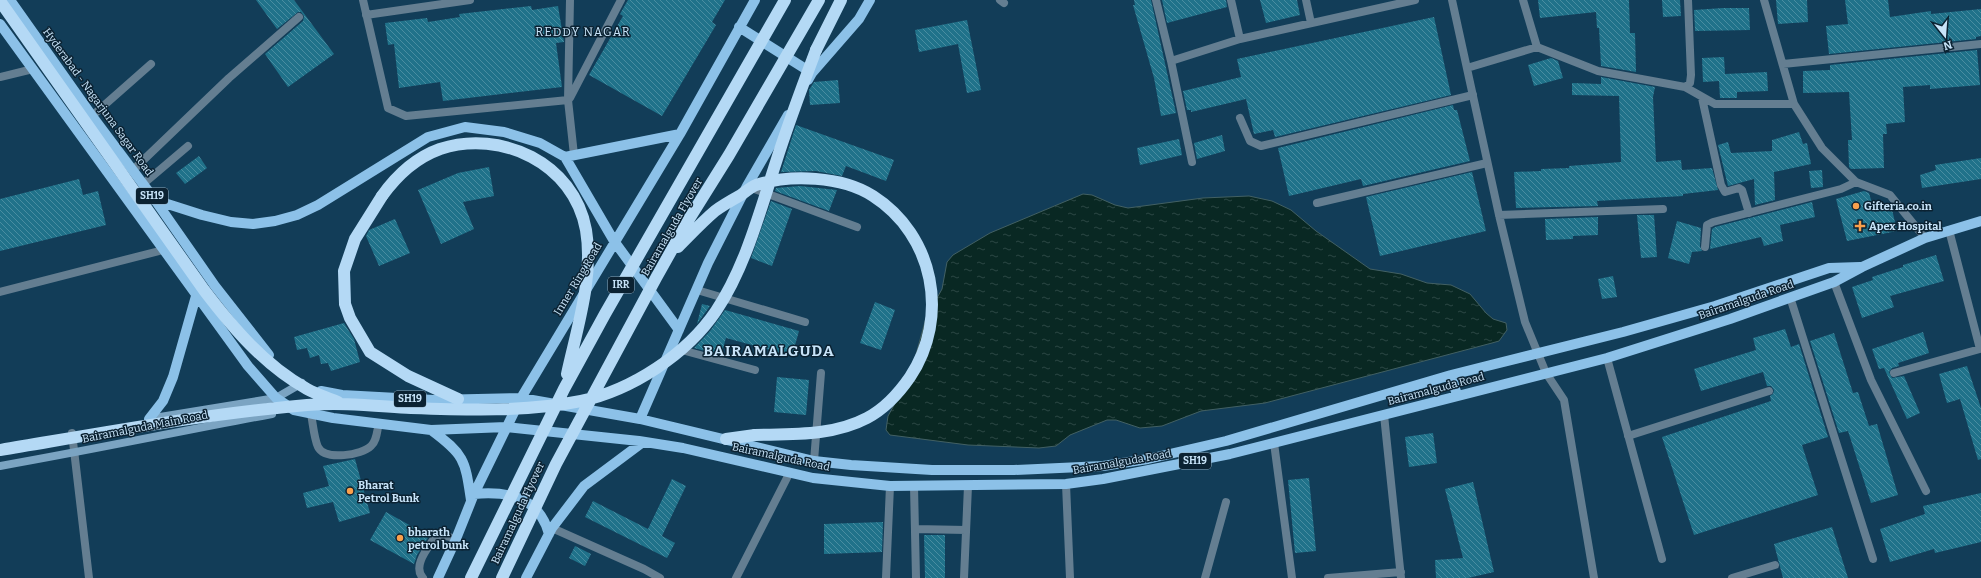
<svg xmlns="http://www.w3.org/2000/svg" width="1981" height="578" viewBox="0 0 1981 578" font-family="Bitter,serif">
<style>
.water{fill:url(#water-ripples);stroke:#426063}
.building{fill:url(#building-back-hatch)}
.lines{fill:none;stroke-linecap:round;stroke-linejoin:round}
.lane{stroke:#647e91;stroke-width:8}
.street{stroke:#647e91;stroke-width:8}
.secondary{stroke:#7ba4c2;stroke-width:8}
.primary{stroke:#8cc1e8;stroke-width:10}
.highway{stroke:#b4d9f5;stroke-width:12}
.highway-bridge{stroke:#b4d9f5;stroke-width:12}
.poi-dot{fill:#f9a04c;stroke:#0b2232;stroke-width:1.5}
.labels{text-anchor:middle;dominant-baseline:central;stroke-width:3;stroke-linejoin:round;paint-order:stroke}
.shield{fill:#0b2232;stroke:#8faabd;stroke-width:1}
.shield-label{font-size:10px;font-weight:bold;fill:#c8e4f9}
.street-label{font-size:11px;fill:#c8e4f9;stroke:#0b2232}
.poi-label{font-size:11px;font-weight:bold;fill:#c8e4f9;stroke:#0b2232;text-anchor:start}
.neighbourhood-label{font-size:12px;letter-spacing:1px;fill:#c8e4f9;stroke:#0b2232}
.district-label{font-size:15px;font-weight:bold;letter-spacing:1px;fill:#c8e4f9;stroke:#0b2232}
</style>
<defs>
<pattern id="water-ripples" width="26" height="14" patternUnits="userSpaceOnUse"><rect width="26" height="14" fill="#092823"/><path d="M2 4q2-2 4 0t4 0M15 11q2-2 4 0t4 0" fill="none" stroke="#2b4744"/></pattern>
<pattern id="building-back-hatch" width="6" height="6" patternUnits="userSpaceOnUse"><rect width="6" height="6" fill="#20728a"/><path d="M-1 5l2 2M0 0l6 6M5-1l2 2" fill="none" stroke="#498da1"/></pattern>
</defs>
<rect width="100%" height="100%" fill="#123d58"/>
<path class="water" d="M1083,194L1092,195L1115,205L1128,208L1203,198L1249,196L1272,201L1291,210L1316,231L1370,269L1401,274L1427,283L1451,285L1470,294L1486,313L1493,319L1506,323L1507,330L1499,341L1492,343L1265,403L1201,411L1162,426L1140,428L1116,420H1107L1070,435L1056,446L1039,448L968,445L890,435L886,430L888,416L904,387L915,358L926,318L942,289L947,262L953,255L990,233Z"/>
<path class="building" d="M256,0H294L334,54L288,87L265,54L303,21L304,16L301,12H298L277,29Z
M628,0H725L712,22L716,25L662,116L589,75L623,16L620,14Z
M1134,0H1151L1176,113L1161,116L1154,78L1133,5H1135Z
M1162,0H1226L1227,7L1167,23Z
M1260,0H1297L1300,15L1266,23Z
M1538,0H1629L1630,33H1635L1636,72L1601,66L1599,28H1597L1596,12L1540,18Z
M1662,0H1680L1681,16L1663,17Z
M1776,0H1807L1808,22L1778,24Z
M1845,0H1888L1890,17L1931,11V14L1981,9V36L1976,37V39L1829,54L1826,26L1848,24Z
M531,6L532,10L558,6L564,42L556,43L562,87L443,101L440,82L399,88L394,44L388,45L385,23L427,18L428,22L460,17L459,14Z
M1723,8H1749L1750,30L1695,31L1694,10Z
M1434,17L1451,95L1275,137L1273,130L1254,134L1246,99L1191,112V110H1187L1183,91L1241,77L1237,59Z
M967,20L981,90L967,93L958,44L919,52L915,30Z
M1977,50L1980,85L1930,89V85L1903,87L1905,122L1886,124L1887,134H1883L1884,168L1851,169L1849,167L1848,140H1852L1849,92L1803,93V71L1830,70V65Z
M1724,57L1725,74L1767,72L1768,91L1737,92V98H1720L1719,81L1703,82L1702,58Z
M1551,58L1558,61L1563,78L1534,86L1528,65Z
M1601,77L1655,87L1653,97L1656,162L1681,160L1682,170L1712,168L1718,190L1683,194V196L1597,201L1598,206L1516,208L1514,172L1541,171V169L1569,168V166L1621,162L1619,96L1572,95V83L1601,84Z
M838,80L840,103L810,105L809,90L814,82Z
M1453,105L1454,110H1457L1470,161L1363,186L1361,179L1289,196L1278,148Z
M796,125L894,160L886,181L846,166L842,176L816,171L781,172Z
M1799,132L1803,144L1807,143L1811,164L1774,172L1775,200L1755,205L1754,179L1728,186L1718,145L1728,142L1731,153L1772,151V140Z
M1222,135L1225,151L1197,159L1194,143Z
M1179,139L1182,155L1140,165L1137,148Z
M199,156L207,168L185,184L176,173Z
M1981,158V179L1922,188L1920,175L1936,170L1935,165Z
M489,167L494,196L463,202L474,229L441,244L418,190L458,173Z
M1822,170L1823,187L1811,188L1809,171Z
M1472,172L1486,231L1380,256L1366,197Z
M79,179L83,195L98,191L106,225L0,251V199Z
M800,186L837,190L829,211L775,191L776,188Z
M1864,191L1869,193L1874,210L1891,205L1897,231L1847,241L1836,199Z
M771,201L792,209L772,266L751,258Z
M1812,202L1815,217L1780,225L1783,241L1764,246L1761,237L1710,249L1712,229L1715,227Z
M1637,215H1654L1657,257L1641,258Z
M1598,217V235L1573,236V239L1546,240L1545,219Z
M395,219L410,253L379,266L366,236L369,230Z
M1677,221L1701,228L1700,246L1702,251L1692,252L1689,264L1668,258Z
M1936,255L1944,281L1890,296L1894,307L1862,318L1852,287L1873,280L1872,277L1903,267V265Z
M1613,276L1617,297L1602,299L1598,279Z
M875,302L895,310L881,350L860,343Z
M702,304L710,306L697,324Z
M725,310L799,331L792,356L726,338L721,355L694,348L710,331Z
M344,323L354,339L360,362L331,371L328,363L321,364L319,355L310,358L307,348L297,350L294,337Z
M1785,329L1791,347L1799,344L1828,437L1802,445L1818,495L1694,535L1662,437L1771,401L1770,396L1773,394L1774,390L1771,386H1767L1763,372L1701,391L1694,369L1756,350L1753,338Z
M1923,332L1929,353L1898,363L1899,366L1892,368L1889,372L1892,378L1904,376L1920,413L1907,419L1884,368L1879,369L1872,349Z
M1834,333L1853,393L1858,392L1869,426L1877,424L1898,495L1871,503L1848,431L1839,433L1810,341Z
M1967,366L1981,408V459L1978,460L1960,399L1947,403L1939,374Z
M777,377L809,380L806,415L774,412Z
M1433,433L1437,463L1409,467L1405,437Z
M355,459L370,513L339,522L333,502L307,508L303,493L329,486L323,466Z
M1309,478L1316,551L1295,553L1288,480Z
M672,479L686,486L662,536L675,543L667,558L585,517L593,501L648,529Z
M1473,482L1494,572L1468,578H1436L1435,560L1463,558L1445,489Z
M1981,493V542L1935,553L1934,549L1890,562L1880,529L1925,514L1923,506Z
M386,512L429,536L417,555L414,564L370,540Z
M883,522L882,552L824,554V524Z
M1832,527L1848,578H1783L1774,544Z
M924,535H945V578H925Z
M575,546L591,554L585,566L569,558Z"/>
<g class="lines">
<path class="lane" d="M1000,0L1004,3
M1240,118L1250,141L1261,146L1473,95
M142,185L188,146
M1317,203L1487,163
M0,292L163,250
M1607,358L1662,559
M311,414C313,424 314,438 318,447C325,461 362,455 371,446C377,441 377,430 379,423
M72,433L89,578
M1628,436L1769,391
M1274,443L1292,578
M914,486L916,578
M552,528L644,569L660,578
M915,529L966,530
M423,578C412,566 428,548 435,537L446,536L456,539
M886,578L890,486
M964,578L968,486
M1205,578L1226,502
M1732,578L1775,565"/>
<path class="street" d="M363,0L388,108L406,116L568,100
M570,0L568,100L574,155
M1156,0L1171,61
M1231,0L1240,39
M1306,0L1311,23
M1452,0L1499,215L1525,322L1546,373L1564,400L1594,578
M1523,0L1537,47
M1764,0L1794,104L1822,148L1856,182L1890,195L1925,238
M366,15L470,0
M1783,64L1981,44
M1467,68L1537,47L1598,71L1685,87L1715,104H1794
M0,77L33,69
M1685,87L1690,83L1691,75L1688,0
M570,98L621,0
M1702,98L1721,185L1725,192L1739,188L1742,190L1749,213
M92,116L151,64
M1192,162L1171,61L1240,39L1415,0
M133,170L229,78L299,17
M749,187L857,227
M1499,215L1663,209
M1705,247L1707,225L1713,222L1841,189L1856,182
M1834,282L1871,380L1926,491
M697,290L805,322
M1790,297L1873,559
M678,349L755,370
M1894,373L1980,349L1949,230
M1384,415L1401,578
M814,461L821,373
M1066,484L1070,578
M736,578L790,472
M1328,578L1401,572"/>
<path class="secondary" d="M154,418L276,398L302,383
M0,466C91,450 181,431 272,414"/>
<path class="primary" d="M10,0L92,116L155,200L215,286L269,355
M0,24L248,366L276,398L294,410L333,418L431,430L506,427L639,441L683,448L813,478L890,486L1066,484L1103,479L1230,454L1607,358L1730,319L1834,282L1862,267L1925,238L1981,221
M739,27L812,73
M808,80L812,73L859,19L870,0
M565,157L680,134
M155,200L202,215L231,222L253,224L275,221L297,215L318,205L428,137L465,127L504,132L540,143L565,157L614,241L679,330
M1451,375L1457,395
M321,391L342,395L434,400L521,398L640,419L814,461L851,465L932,470H1014L1103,466L1148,459L1226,441L1451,375L1623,332L1715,306L1829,268L1860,267
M149,419L163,401L173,377L196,296
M640,419L708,263L747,186L788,115
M431,430C465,455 465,460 471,500
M474,494C509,491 539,497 549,534
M438,578L456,539L474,494L521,398L680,134L755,0
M526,578L552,528L584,486L643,442"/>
<path class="highway" d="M816,50L841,0
M382,196L355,239L344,271L345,304L350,318L370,352L408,376L458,399
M726,439L755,435"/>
<path class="highway-bridge" d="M0,1L204,290C233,328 264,365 307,389C316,394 328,398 338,402
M382,196C397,175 415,158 440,149C501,129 574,163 586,230C594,277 577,328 567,374
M678,247C690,235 702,222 715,211C723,205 732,200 741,195C745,192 751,187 756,185C790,174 842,176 873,196C934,235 950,317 910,377C899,393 886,408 867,418C833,436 793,434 755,435
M0,450C102,433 204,414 307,405C342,402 376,406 411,408C467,410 526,412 581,401C632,390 687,354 716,311C745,268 760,211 776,162C788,124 802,87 816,50
M471,578L564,389L605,314L785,0
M502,578L556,464L656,278L689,219L729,155L819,0"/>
</g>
<g class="poi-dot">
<circle cx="1856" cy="206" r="4"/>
<path d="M1858 220h4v4h4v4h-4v4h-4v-4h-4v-4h4z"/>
<circle cx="350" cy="491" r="4"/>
<circle cx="400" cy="538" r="4"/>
</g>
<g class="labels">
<g class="shield">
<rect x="136" y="188" width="32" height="16" rx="3"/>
<rect x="608" y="277" width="26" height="16" rx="3"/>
<rect x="394" y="391" width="32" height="16" rx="3"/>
<rect x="1179" y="453" width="32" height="16" rx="3"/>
</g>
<g class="shield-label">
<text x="152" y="196">SH19</text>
<text x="621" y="285">IRR</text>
<text x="410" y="399">SH19</text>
<text x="1195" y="461">SH19</text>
</g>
<g class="street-label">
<text transform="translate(98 102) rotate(54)">Hyderabad - Nagarjuna Sagar Road</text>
<text transform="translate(672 227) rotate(-60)">Bairamalguda Flyover</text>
<text transform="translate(578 279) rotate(-59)">Inner Ring Road</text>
<text transform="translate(1746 300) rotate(-19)">Bairamalguda Road</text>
<text transform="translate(1436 389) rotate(-15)">Bairamalguda Road</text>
<text transform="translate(145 427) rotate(-11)">Bairamalguda Main Road</text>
<text transform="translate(781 457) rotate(12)">Bairamalguda Road</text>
<text transform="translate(1122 462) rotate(-10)">Bairamalguda Road</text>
<text transform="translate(518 513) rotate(-65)">Bairamalguda Flyover</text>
</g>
<g class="poi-label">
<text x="1864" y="206">Gifteria.co.in</text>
<text x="1869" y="226">Apex Hospital</text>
<text x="358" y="485">Bharat<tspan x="358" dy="13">Petrol Bunk</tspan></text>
<text x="408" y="532">bharath<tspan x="408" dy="13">petrol bunk</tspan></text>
</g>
<g class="neighbourhood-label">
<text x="583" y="32">REDDY NAGAR</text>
</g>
<g class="district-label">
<text x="769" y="351">BAIRAMALGUDA</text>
</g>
</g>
<g transform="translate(1945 36) rotate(163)" stroke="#0b2232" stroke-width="3" paint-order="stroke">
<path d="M0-3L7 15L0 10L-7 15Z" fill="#c8e4f9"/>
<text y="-6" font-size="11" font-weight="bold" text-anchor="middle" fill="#c8e4f9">N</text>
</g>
</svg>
